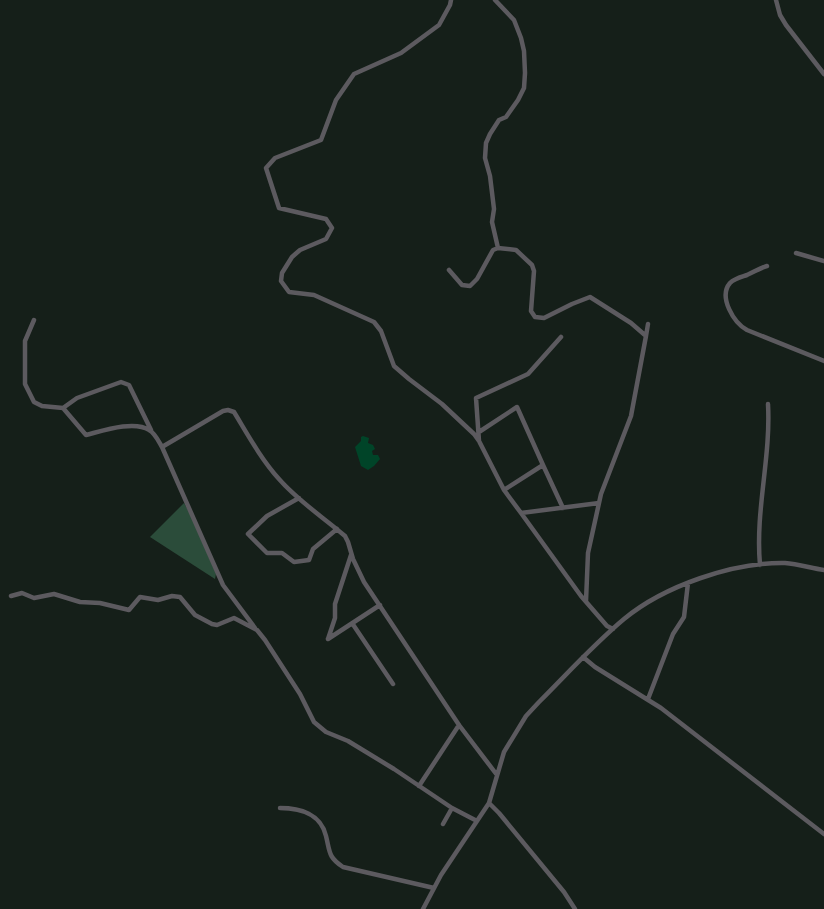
<svg xmlns="http://www.w3.org/2000/svg" width="824" height="909" viewBox="0 0 824 909" font-family="Arial,sans-serif">
<style>
.green{fill:#2b4c3a}
.water{fill:#004428}
.lines{fill:none;stroke-linecap:round;stroke-linejoin:round}
.minor{stroke:#5c5a5f;stroke-width:4.5}
</style>
<rect width="100%" height="100%" fill="#151f19"/>
<path class="green" d="M184,503L190,514L216,574L215,579L150,537Z"/>
<path class="water" d="M363,436L369,438L368,443L373,445L375,449L372,451L373,455H378L380,459L374,466L368,470L361,466L355,447L361,441V437Z"/>
<g class="lines">
<path class="minor" d="M451,0L450,5L439,25L401,53L354,74L336,100L321,140L275,158L266,168L279,208L326,219L332,228L326,239L300,250L292,257L282,273L281,281L289,292L314,295L374,322L381,331L394,366L409,379L442,404L474,434L479,441L504,490L521,513L581,596L607,626L613,629
M495,0L514,20L521,38L524,51L525,73L524,88L518,100L506,117L499,120L490,134L486,143L485,158L490,176L494,209L492,222L498,248
M776,0L780,15L786,25L824,74
M796,253L824,261
M767,266C760,268 754,272 747,275C741,277 735,278 730,283C718,297 734,323 747,330L824,361
M449,270L462,285L470,286L477,279L493,250L498,248L516,250L532,265L534,271L531,311L535,317L544,318L572,304L590,297L631,323L646,336L631,416L601,494L588,553L586,601
M34,320L25,341V384L34,402L42,406L63,408L86,435C102,431 134,420 149,430C155,433 159,442 162,447L223,585L255,628
M646,336L648,324
M63,408L77,398L121,382L129,385L151,430
M479,432L517,407L543,465
M479,441L476,398L528,374L561,337
M162,447L223,411L228,410L234,412C248,435 261,459 279,479C298,501 323,517 345,536L348,542L353,559L364,582L459,725L497,775
M504,490L543,465L563,508
M299,498L267,516L248,534L267,553H282L294,562L309,560L313,549L337,529
M521,513L599,503
M760,565C755,511 771,458 768,404
M11,596L22,593L34,598L54,594L80,602L100,603L129,610L140,597L158,600L172,596L180,597L195,615L212,624L217,625L234,618L257,630L265,640L300,694L314,722L326,732L348,741L394,769L452,808L477,821
M352,623L393,684
M328,639L335,618V604L351,555
M328,639L380,605
M583,657L595,667L661,708L824,834
M648,699L673,634L684,617L688,583
M419,786L459,725
M489,803L499,813L564,892L575,909
M280,808C300,808 321,814 326,836C330,852 328,857 343,867L434,888
M443,824L452,808
M423,909L441,875L489,803L504,752L526,716L539,702C567,674 594,644 624,619C664,586 733,562 785,563C798,564 811,568 824,570"/>
</g>
</svg>
